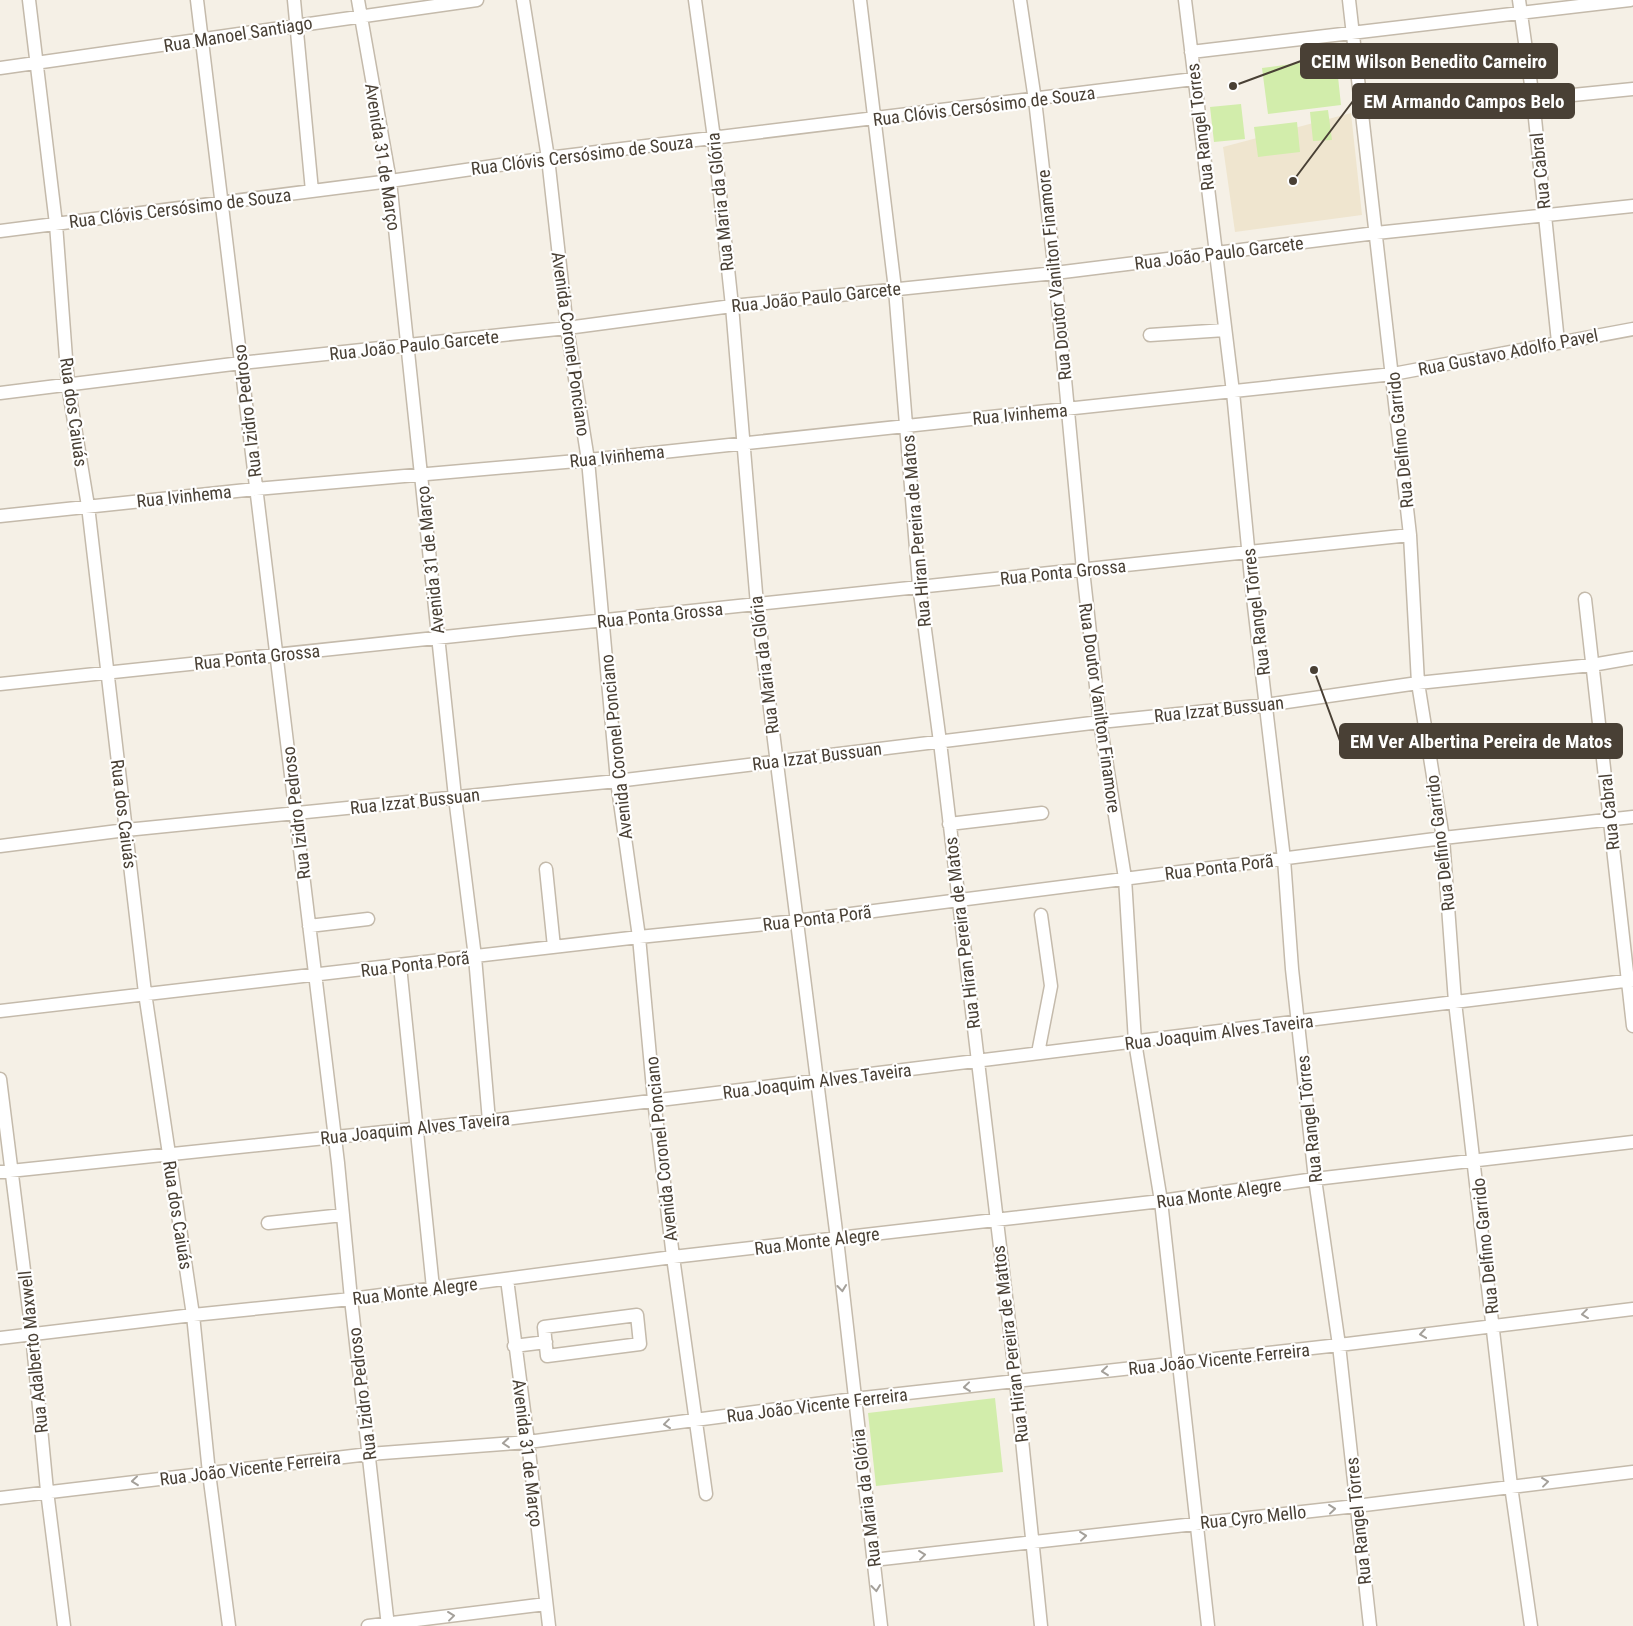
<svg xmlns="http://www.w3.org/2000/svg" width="1633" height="1626" viewBox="0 0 1633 1626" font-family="'Roboto Condensed',sans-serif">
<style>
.education{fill:#efe5cf}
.green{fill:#d2edab}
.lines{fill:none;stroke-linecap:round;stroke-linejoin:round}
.minor-casing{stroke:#c4baab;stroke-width:15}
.minor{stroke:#fff;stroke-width:12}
.oneway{stroke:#a4a09a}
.labels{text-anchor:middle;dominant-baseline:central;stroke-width:4.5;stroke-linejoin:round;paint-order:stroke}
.street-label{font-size:18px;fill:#494035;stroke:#fff}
.leader{fill:none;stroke:#494035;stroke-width:2}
.callout-dot{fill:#494035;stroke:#fff;stroke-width:2}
.callout{fill:#494035;stroke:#494035;stroke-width:2}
.callout-label{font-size:19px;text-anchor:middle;font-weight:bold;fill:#fff}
</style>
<rect width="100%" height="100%" fill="#f5f0e6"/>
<path class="education" d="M1351,113L1362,215L1235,232L1223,147Z"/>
<path class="green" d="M1336,58L1341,105L1268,114L1262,68Z
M1241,104L1245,139L1214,142L1210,107Z
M1328,110L1332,140L1313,141L1310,112Z
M1297,122L1300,152L1258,157L1254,127Z
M995,1398L1003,1472L876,1486L868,1413Z"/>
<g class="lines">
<g class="minor-casing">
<path id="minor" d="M29,0L56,224L68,385L88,506L145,993L193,1315L209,1473L229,1626
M197,0L338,1163L351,1299L388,1626
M294,0L312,191
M358,0L390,181L455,797L475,957L489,1121
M523,0L548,158L567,328L588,460L617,781L639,937L654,1100L673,1257L706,1494
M695,0L714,138L732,306L757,605L837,1239L881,1626
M860,0L895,289L919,585L940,742L1016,1381L1041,1626
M1020,0L1035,100L1055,273L1083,570L1100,722L1125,878L1135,1042L1161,1201L1208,1626
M1185,0L1233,392L1252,589L1284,859L1292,969L1315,1179L1339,1345L1370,1626
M1349,0L1410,535L1418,683L1443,838L1455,1002L1511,1486L1531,1626
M1519,0L1533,99L1558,342
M1191,52L1630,0
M0,68L477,0
M1533,99L1633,89
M0,231L390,181L548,158L1194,79
M1150,335L1225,330
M0,393L241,363L567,328L732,306L1055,273L1376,233L1633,206
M0,516L256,489L588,460L1393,374L1633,329
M1585,599L1633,1026
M0,684L1410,535
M949,824L1042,813
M0,846L126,830L617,781L1100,722L1266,705L1418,683L1592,665L1633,658
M546,869L554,947
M309,926L368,919
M400,966L433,1288
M0,1011L639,937L796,921L1443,838L1633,817
M1038,1053L1051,986L1041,915
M0,1079L32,1334L47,1491L64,1626
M0,1172L489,1121L1633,980
M268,1223L343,1215
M507,1279L528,1442L549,1626
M637,1315L640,1344L547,1356L544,1327Z
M0,1338L193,1315L351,1299L673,1257L1161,1201L1315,1179L1633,1142
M514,1346L546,1342
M0,1498L369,1454L528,1442L854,1399L1339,1345L1633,1309
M873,1560L1356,1506L1633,1472
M368,1626L546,1604"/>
</g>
<use href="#minor" class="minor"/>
</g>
<defs><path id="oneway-chevron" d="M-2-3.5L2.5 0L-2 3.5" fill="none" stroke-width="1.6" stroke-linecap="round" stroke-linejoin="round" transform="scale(1.25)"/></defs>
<g class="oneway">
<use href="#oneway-chevron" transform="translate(842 1288) rotate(84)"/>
<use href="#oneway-chevron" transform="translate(1585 1314) rotate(173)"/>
<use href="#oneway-chevron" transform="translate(1423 1334) rotate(172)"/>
<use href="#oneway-chevron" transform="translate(1105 1371) rotate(174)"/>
<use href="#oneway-chevron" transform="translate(967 1387) rotate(174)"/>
<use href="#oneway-chevron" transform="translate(667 1424) rotate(173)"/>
<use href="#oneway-chevron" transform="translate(506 1443) rotate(175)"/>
<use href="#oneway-chevron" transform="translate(135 1481) rotate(174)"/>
<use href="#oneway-chevron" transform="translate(1545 1482) rotate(-7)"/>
<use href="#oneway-chevron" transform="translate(1332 1509) rotate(-6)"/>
<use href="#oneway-chevron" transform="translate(1083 1536) rotate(-6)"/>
<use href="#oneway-chevron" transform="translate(922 1555) rotate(-7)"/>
<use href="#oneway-chevron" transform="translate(876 1588) rotate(83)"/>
<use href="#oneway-chevron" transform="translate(451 1616) rotate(-7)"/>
</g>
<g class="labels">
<g class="street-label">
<text transform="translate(238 34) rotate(-9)">Rua Manoel Santiago</text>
<text transform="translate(984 106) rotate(-7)">Rua Clóvis Cersósimo de Souza</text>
<text transform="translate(1200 127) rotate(-97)">Rua Rangel Torres</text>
<text transform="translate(582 155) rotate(-7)">Rua Clóvis Cersósimo de Souza</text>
<text transform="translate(383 157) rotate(81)">Avenida 31 de Março</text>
<text transform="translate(1540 171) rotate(-96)">Rua Cabral</text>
<text transform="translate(720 202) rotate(-96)">Rua Maria da Glória</text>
<text transform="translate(180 208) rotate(-7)">Rua Clóvis Cersósimo de Souza</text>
<text transform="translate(1219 253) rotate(-7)">Rua João Paulo Garcete</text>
<text transform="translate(1054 275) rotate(-96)">Rua Doutor Vanilton Finamore</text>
<text transform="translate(816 297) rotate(-6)">Rua João Paulo Garcete</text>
<text transform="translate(571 344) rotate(82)">Avenida Coronel Ponciano</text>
<text transform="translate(414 345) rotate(-6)">Rua João Paulo Garcete</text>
<text transform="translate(1508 352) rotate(-11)">Rua Gustavo Adolfo Pavel</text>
<text transform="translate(247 411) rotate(-97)">Rua Izidro Pedroso</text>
<text transform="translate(74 412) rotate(82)">Rua dos Caiuás</text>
<text transform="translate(1020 414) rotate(-5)">Rua Ivinhema</text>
<text transform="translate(1400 440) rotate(-96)">Rua Delfino Garrido</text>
<text transform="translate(617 456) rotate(-6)">Rua Ivinhema</text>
<text transform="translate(184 496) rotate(-6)">Rua Ivinhema</text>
<text transform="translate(916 531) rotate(-95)">Rua Hiran Pereira de Matos</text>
<text transform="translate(430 560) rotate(-96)">Avenida 31 de Março</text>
<text transform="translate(1063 572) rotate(-6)">Rua Ponta Grossa</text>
<text transform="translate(1256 612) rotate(-97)">Rua Rangel Tôrres</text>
<text transform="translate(660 615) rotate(-6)">Rua Ponta Grossa</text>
<text transform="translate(257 657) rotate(-6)">Rua Ponta Grossa</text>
<text transform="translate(764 665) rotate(-97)">Rua Maria da Glória</text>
<text transform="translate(1100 708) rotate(82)">Rua Doutor Vanilton Finamore</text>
<text transform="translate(1219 709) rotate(-6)">Rua Izzat Bussuan</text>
<text transform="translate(616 747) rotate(-96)">Avenida Coronel Ponciano</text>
<text transform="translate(817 756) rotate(-7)">Rua Izzat Bussuan</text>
<text transform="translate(415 801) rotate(-6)">Rua Izzat Bussuan</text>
<text transform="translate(1609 812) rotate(-96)">Rua Cabral</text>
<text transform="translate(296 813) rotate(-97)">Rua Izidro Pedroso</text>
<text transform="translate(124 814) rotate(83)">Rua dos Caiuás</text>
<text transform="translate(1440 843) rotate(-97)">Rua Delfino Garrido</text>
<text transform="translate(1219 867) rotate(-7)">Rua Ponta Porã</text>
<text transform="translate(817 918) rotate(-7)">Rua Ponta Porã</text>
<text transform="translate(962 933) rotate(-97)">Rua Hiran Pereira de Matos</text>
<text transform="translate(415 964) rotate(-7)">Rua Ponta Porã</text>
<text transform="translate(1219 1032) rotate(-7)">Rua Joaquim Alves Taveira</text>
<text transform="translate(817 1081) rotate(-7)">Rua Joaquim Alves Taveira</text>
<text transform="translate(1309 1119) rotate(-96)">Rua Rangel Tôrres</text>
<text transform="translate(415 1128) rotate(-6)">Rua Joaquim Alves Taveira</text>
<text transform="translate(661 1149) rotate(-96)">Avenida Coronel Ponciano</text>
<text transform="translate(1219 1193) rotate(-8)">Rua Monte Alegre</text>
<text transform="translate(178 1215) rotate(81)">Rua dos Caiuás</text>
<text transform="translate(817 1241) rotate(-7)">Rua Monte Alegre</text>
<text transform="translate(1485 1246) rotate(-96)">Rua Delfino Garrido</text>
<text transform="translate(415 1291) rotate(-7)">Rua Monte Alegre</text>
<text transform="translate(1010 1344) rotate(-97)">Rua Hiran Pereira de Mattos</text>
<text transform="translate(33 1352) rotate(-96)">Rua Adalberto Maxwell</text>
<text transform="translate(1219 1359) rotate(-6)">Rua João Vicente Ferreira</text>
<text transform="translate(362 1394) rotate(-97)">Rua Izidro Pedroso</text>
<text transform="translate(817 1405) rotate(-7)">Rua João Vicente Ferreira</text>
<text transform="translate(528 1453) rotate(83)">Avenida 31 de Março</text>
<text transform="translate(250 1468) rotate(-7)">Rua João Vicente Ferreira</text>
<text transform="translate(866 1498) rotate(-97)">Rua Maria da Glória</text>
<text transform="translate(1253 1517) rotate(-6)">Rua Cyro Mello</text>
<text transform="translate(1358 1521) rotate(-96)">Rua Rangel Tôrres</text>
</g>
</g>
<path class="leader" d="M1233 86L1301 61M1293 181L1353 101M1314 670L1340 741"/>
<g class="callout-dot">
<circle cx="1233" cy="86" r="5"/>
<circle cx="1293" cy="181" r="5"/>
<circle cx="1314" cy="670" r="5"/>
</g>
<g class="callout">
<rect x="1301" y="44" width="256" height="34" rx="5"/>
<rect x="1353" y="84" width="221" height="34" rx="5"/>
<rect x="1340" y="724" width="282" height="34" rx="5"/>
</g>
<g class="callout-label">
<text x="1429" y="68">CEIM Wilson Benedito Carneiro</text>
<text x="1464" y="108">EM Armando Campos Belo</text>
<text x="1481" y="748">EM Ver Albertina Pereira de Matos</text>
</g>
</svg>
